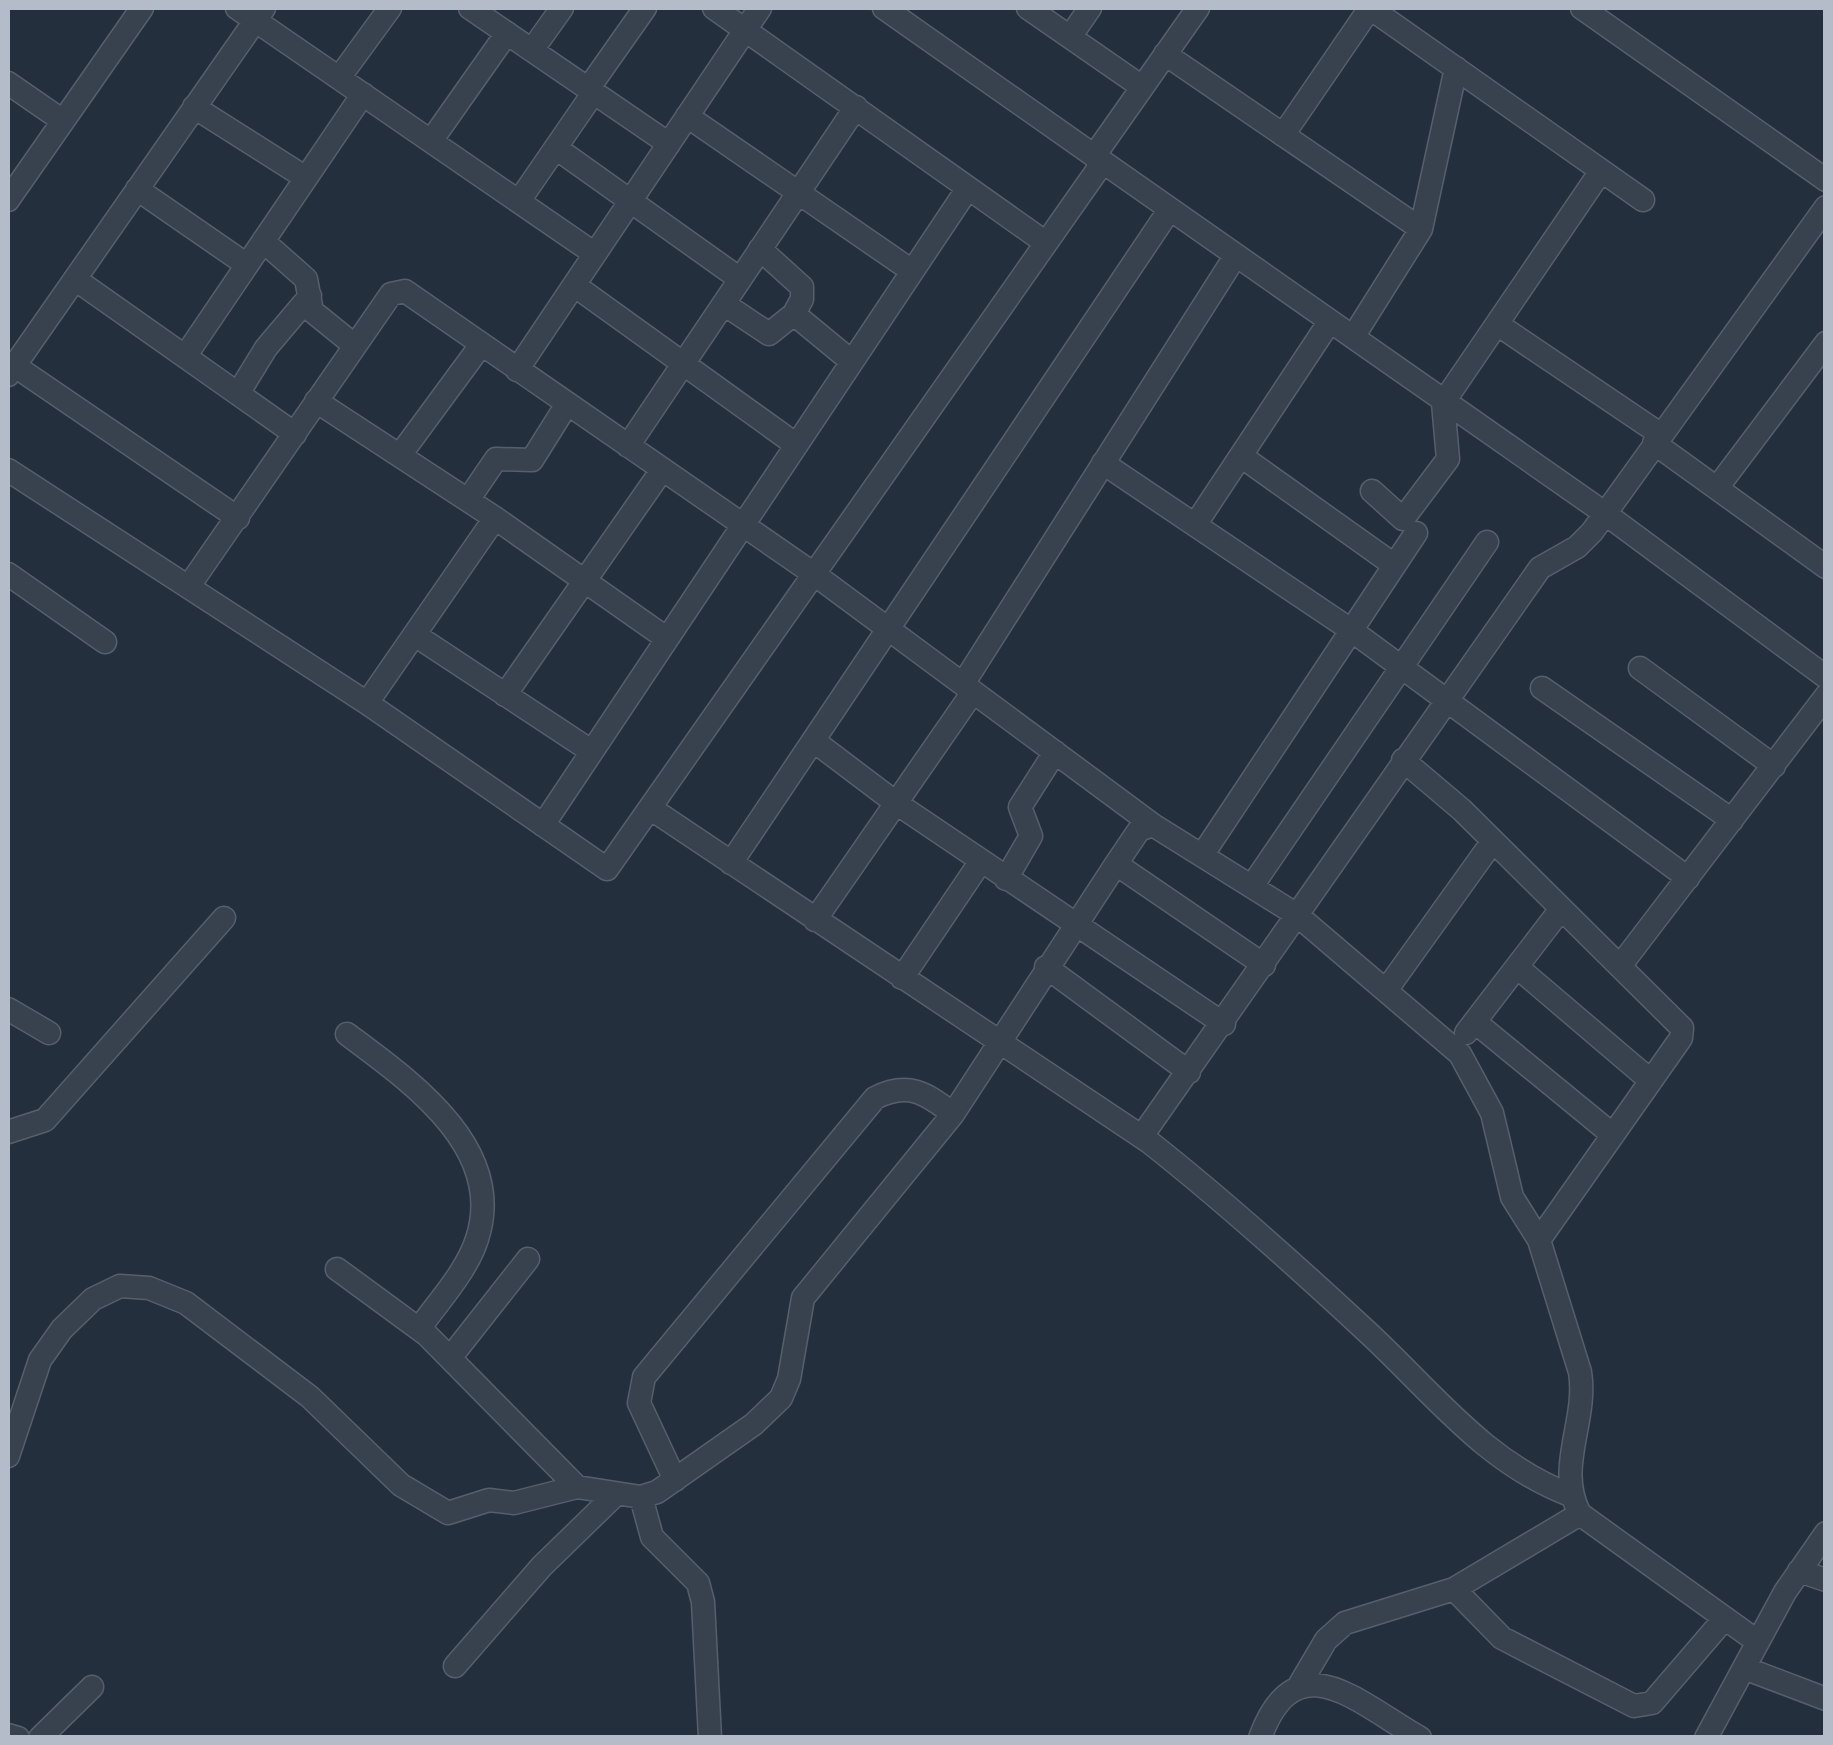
<svg xmlns="http://www.w3.org/2000/svg" width="1833" height="1745" viewBox="0 0 1833 1745" font-family="'Golos Text',sans-serif">
<style>
.lines{fill:none;stroke-linecap:round;stroke-linejoin:round}
.minor-casing{stroke:#565f6c;stroke-width:25}
.minor{stroke:#38414e;stroke-width:22}
</style>
<rect width="100%" height="100%" fill="#242f3e"/>
<g class="lines">
<g class="minor-casing">
<path id="minor" d="M237,8L595,254
M470,8L669,144
M714,8L1046,243
M1028,8L1142,87
M1370,8L1643,200
M1582,8L1826,180
M1070,37L1090,8
M532,50L562,8
M1165,54L1421,229
M339,78L390,8
M8,83L63,121
M588,89L645,8
M194,107L306,178
M687,116L912,271
M1283,135L1370,8
M431,141L507,33
M556,148L740,279
M1094,156L1198,8
M1103,162L1603,512L1826,677
M137,189L247,265
M8,200L142,8
M519,201L594,92
M263,241L306,279L312,311L354,345
M760,249L802,287V299L794,314
M75,279L295,434
M574,285L795,444
M724,304L769,334L794,314L851,361
M1497,324L1660,434
M1353,337L1421,229L1456,68
M186,355L363,94
M15,366L238,518
M517,370L760,8
M8,375L264,8
M239,392L266,348L310,296
M316,401L495,518L666,638
M1654,443L1826,567
M628,446L856,107
M400,455L481,345
M1241,456L1394,565
M1103,463L1351,630L1688,878
M8,470L367,703L607,869L1103,162L884,8
M1717,488L1826,343
M1372,491L1403,519L1448,459L1443,403L1601,171
M468,500L496,459L532,460L567,404
M1195,525L1330,321
M8,574L105,642
M189,586L391,294L405,291L814,574L1153,825
M415,635L591,751
M1640,668L1774,766
M963,684L1236,255
M1542,688L1732,820
M505,695L662,470
M367,703L495,518
M814,741L896,803L1224,1024
M1403,760L1462,810L1682,1028L1681,1038L1539,1240
M650,808L1148,1141C1223,1200 1293,1263 1363,1328C1430,1389 1483,1462 1570,1495
M543,825L968,188
M1203,854L1416,533
M731,863L1170,209
M1116,864L1264,965
M1006,879L1031,836L1020,807L1055,752
M1252,886L1487,542
M815,920L973,692
M1620,966L1826,696
M1046,967L1189,1072
M1517,967L1651,1081
M902,978L981,861
M1387,989L1493,841
M8,1009L49,1033
M1475,1022L1613,1135
M1466,1033L1561,909
M347,1034C410,1081 507,1148 477,1239C467,1271 438,1302 419,1329
M8,1132L45,1120L224,918
M1142,1136L1540,568L1577,547L1592,532L1826,207
M337,1269L427,1335L577,1487
M450,1358L528,1259
M8,1456L40,1360L62,1329L93,1299L120,1286L149,1288L186,1303L310,1397L401,1485L448,1513L489,1500L514,1503L577,1487L641,1497L657,1492L754,1424L781,1398L789,1379L803,1298L953,1114L1116,864L1139,830L1153,825L1297,915L1460,1054L1492,1113L1512,1197L1539,1240L1580,1372C1588,1421 1555,1468 1580,1514L1758,1642
M675,1480L639,1403L644,1377L875,1098C908,1081 926,1093 953,1114
M641,1497L652,1537L698,1583L703,1602L710,1738
M1799,1571L1826,1580
M1454,1589L1502,1638L1634,1706L1652,1703L1725,1618
M455,1666L542,1566L614,1496
M1744,1668L1826,1699
M1300,1684L1326,1640L1345,1623L1454,1589L1580,1514
M8,1735L18,1738
M40,1738L92,1687
M1260,1738C1296,1639 1358,1703 1420,1738
M1706,1738L1785,1592L1826,1533"/>
</g>
<use href="#minor" class="minor"/>
</g>
<rect width="1833" height="1745" fill="none" stroke="#b4bcc9" stroke-width="20"/>
</svg>
